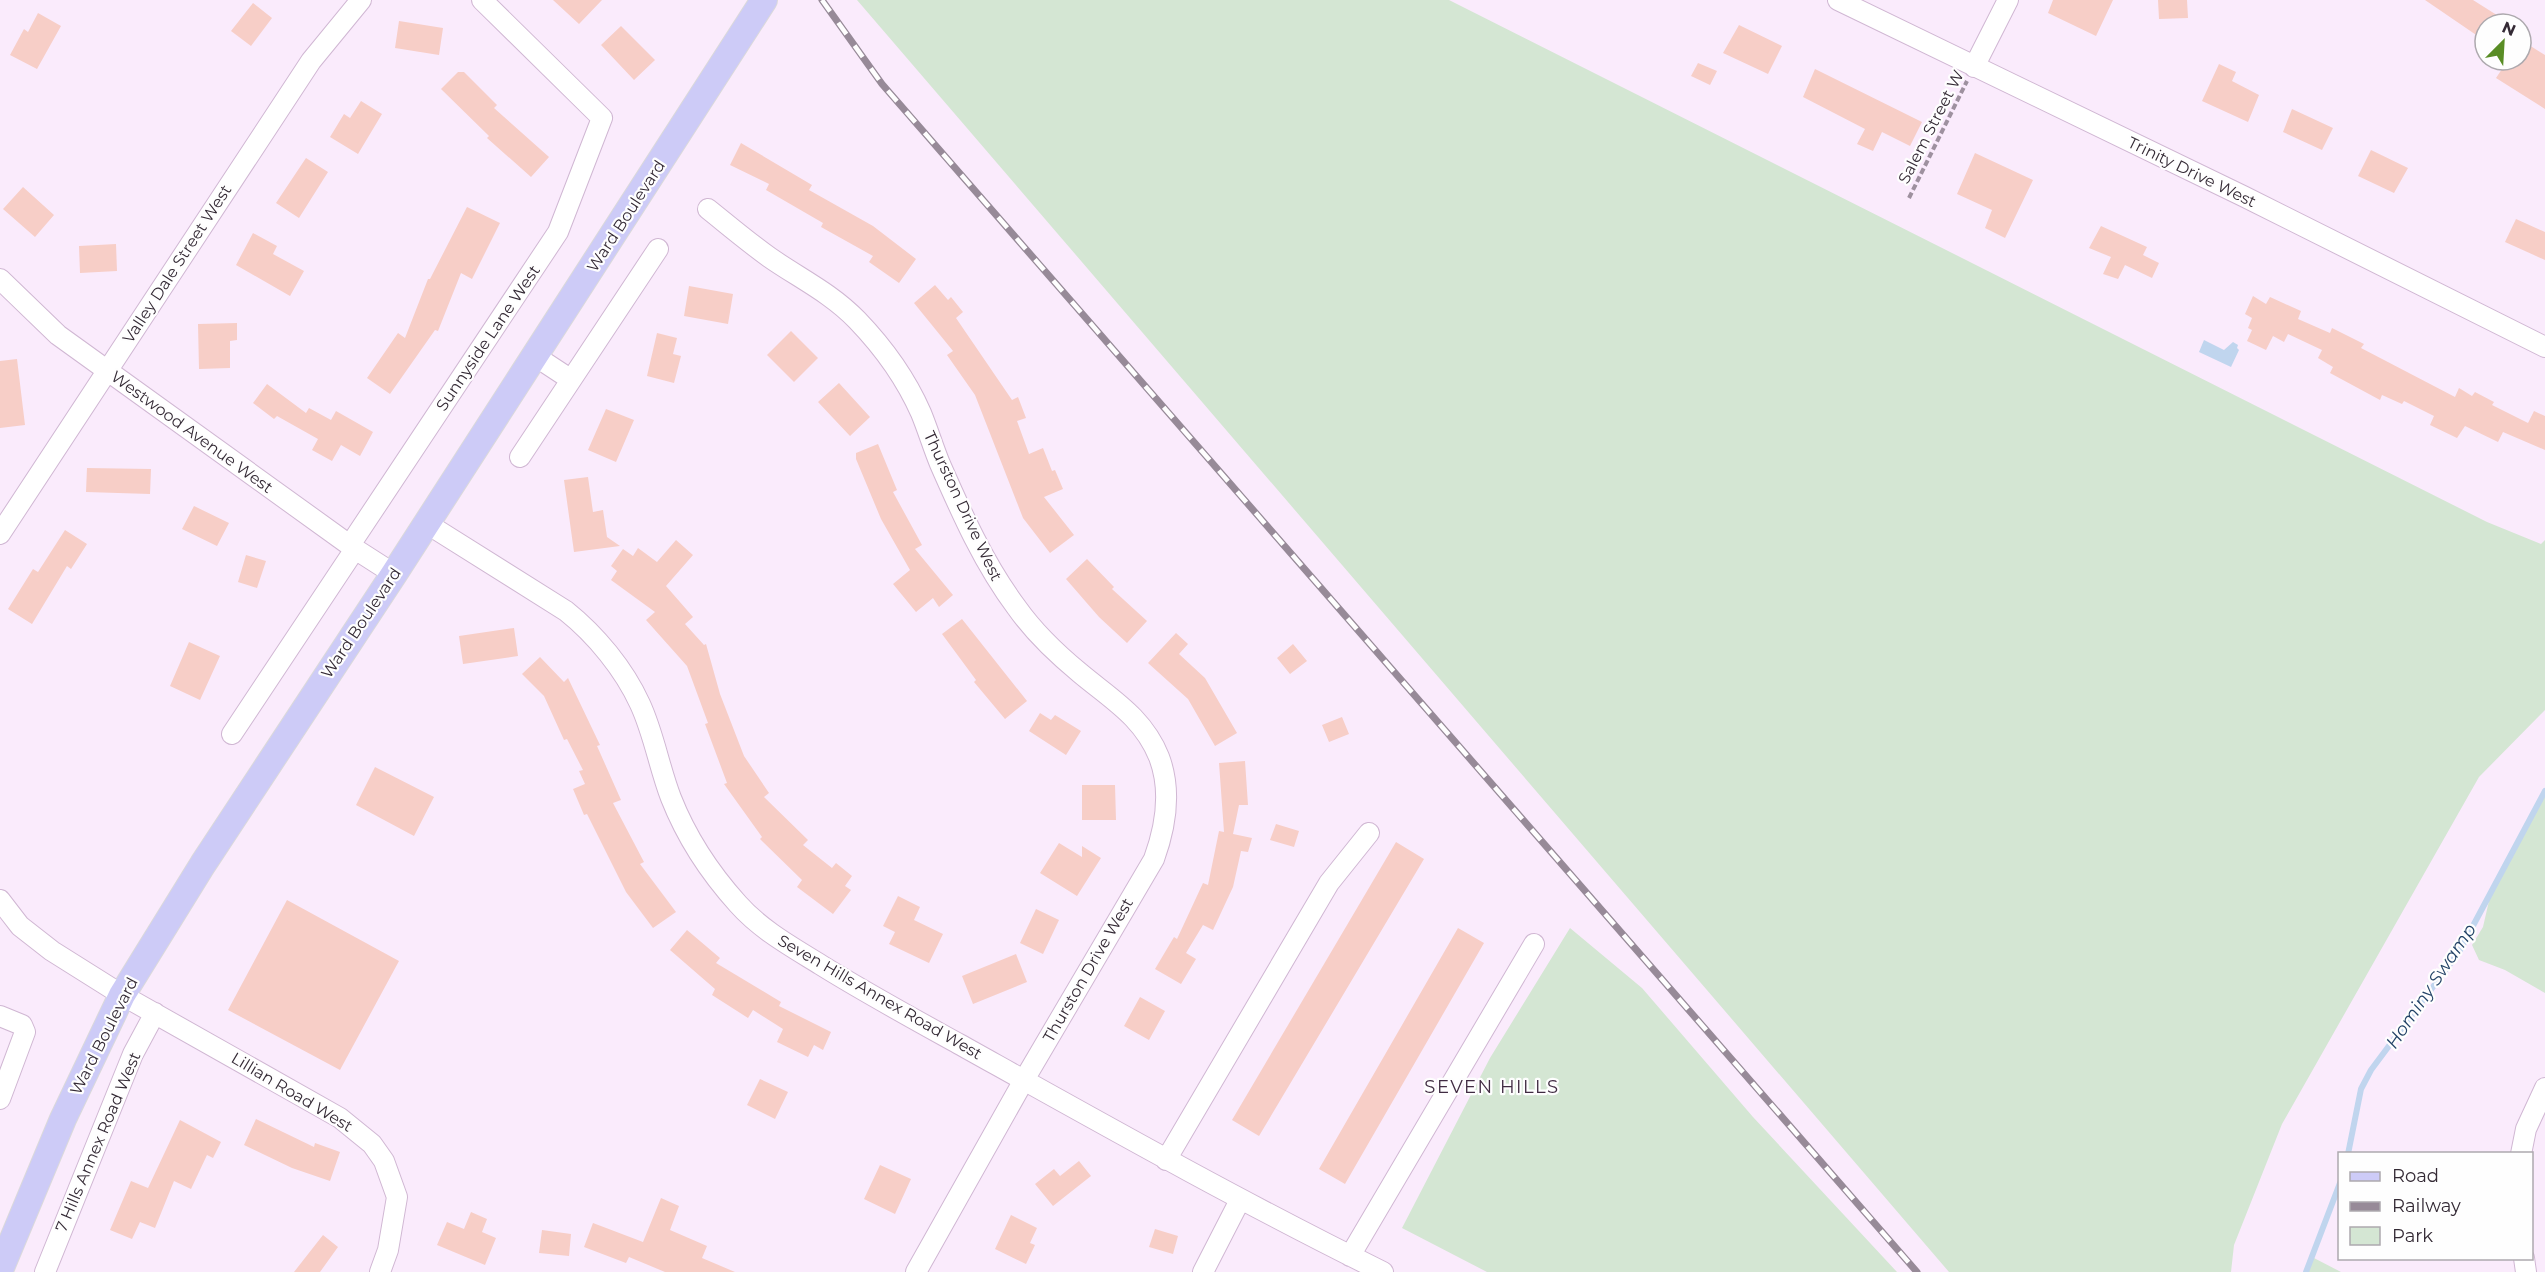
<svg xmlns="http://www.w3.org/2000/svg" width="2545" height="1272" viewBox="0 0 2545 1272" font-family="Montserrat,sans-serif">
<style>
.green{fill:#d4e6d3}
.water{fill:#c0d5ee}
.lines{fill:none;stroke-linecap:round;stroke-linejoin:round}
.stream{stroke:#c0d5ee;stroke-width:6}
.building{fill:#f7cec7}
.minor-casing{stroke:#d0b7d3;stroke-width:22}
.major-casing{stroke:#dad9db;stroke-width:28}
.path{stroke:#9e919f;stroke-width:4;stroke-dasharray:6 3;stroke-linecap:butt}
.minor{stroke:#fff;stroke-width:20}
.major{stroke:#cdcbf7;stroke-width:26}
.rail-casing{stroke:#978a98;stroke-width:7}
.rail{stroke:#fefefe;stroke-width:4.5;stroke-dasharray:14;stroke-linecap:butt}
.labels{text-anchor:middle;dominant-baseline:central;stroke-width:4.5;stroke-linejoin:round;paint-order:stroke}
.street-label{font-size:16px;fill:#342a35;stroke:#fefefe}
.water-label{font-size:18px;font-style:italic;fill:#234367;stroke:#fefefe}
.neighbourhood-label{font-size:18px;letter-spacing:1.5px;fill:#402b42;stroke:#fefefe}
</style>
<rect width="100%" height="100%" fill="#faebfc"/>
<path class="green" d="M857,0H1449L2487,522L2541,544L2545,540V710L2479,777L2282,1124L2234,1245L2231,1272H1949Z
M2545,791V993L2505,970L2479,960L2472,945L2483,927L2491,892Z
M1570,928L1642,988L1753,1117L1897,1272H1487L1402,1228L1490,1058Z
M2312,1257L2341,1272H2306Z"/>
<path class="water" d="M2204,340L2224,350L2233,342L2238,345L2237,348L2239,350L2231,367L2199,352Z"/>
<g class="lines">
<path class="stream" d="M2348,1154L2361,1089L2371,1070L2459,952L2545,791
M2306,1272L2340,1183"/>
</g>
<path class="building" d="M553,0H602L579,24Z
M2053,0H2113L2096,36L2048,13Z
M2158,0H2187L2188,18L2159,19Z
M2425,0H2473L2511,24H2485V41Z
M253,3L272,18L251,46L231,31Z
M38,13L61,26L37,69L10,55L24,29L28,32Z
M399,21L443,28L439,55L395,48Z
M1739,25L1782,46L1768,74L1723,53Z
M621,26L655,60L634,80L601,45Z
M2521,40L2545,55V109L2496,78L2508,60H2521Z
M1698,63L1717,71L1710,85L1691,76Z
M2219,64L2236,72L2232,81L2259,95L2248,122L2202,101Z
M1815,69L1922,122L1910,146L1882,132L1873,151L1857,144L1865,129L1803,97Z
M458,72H464L497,105L494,108L549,157L531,177L487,138L489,136L441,89Z
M361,101L382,114L358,154L330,137L344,114L350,118Z
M2292,109L2333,128L2322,150L2283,132Z
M741,143L812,185L809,190L873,226L916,259L899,283L869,262L873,256L821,227L823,223L766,190L769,184L730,165Z
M2371,150L2408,168L2394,193L2358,176Z
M1975,153L2033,180L2005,238L1985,228L1992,210L1957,194Z
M306,158L328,172L299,218L276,203Z
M23,187L54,215L35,237L3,209Z
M467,207L500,223L472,279L461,273L438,331L435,330L390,394L367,378L398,333L405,338L428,279H430Z
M2516,219L2545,232V260L2505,242Z
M2101,226L2147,247L2143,255L2159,263L2152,278L2125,265L2118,279L2103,274L2111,257L2089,248Z
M253,233L277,246L273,254L304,271L290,296L236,265Z
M116,244L117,271L80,273L79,246Z
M935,285L948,300L951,297L963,312L956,318L1012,400L1018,397L1026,418L1017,421L1029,454L1043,448L1052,471L1055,470L1063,489L1044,497L1074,535L1050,553L1023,518L975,395L947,355L953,351L914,303Z
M689,286L733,294L728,324L684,316Z
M2253,296L2266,304L2270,297L2301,311L2298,319L2330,333L2332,328L2364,344L2361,348L2455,397L2459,388L2472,396L2475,392L2494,402L2492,405L2528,423L2534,411L2545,416V450L2503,432L2498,442L2465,426L2457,438L2430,425L2434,416L2404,401L2402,404L2382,395L2380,400L2330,373L2333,367L2318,358L2322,350L2288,334L2284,342L2273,336L2266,350L2247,341L2252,330L2248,328L2252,318L2245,314Z
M237,323V340L230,341V368L199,369L198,324Z
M791,331L818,358L794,382L767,355Z
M657,333L677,338L673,354L681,356L674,383L647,376Z
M17,359L25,425L0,428V361Z
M839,383L870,417L850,436L818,402Z
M267,384L306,413L309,408L331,420L336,411L373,432L360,456L341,445L332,461L312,450L318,439L277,416L274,419L253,403Z
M606,409L634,420L616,462L588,450Z
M878,444L897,490L893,492L922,545L915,549L953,595L939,607L933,598L916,612L893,584L910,570L881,519L856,459V453Z
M87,468L151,469L150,494L86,492Z
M588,477L593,512L603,510L607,537L620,546L574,552L564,480Z
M194,506L229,523L217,546L182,529Z
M65,530L87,544L71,569L67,566L32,624L8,609L33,569L38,572Z
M676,540L693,555L666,586L693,617L685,624L704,645L706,644L720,694L744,756L769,793L764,797L808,840L803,845L832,868L836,863L852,876L845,886L851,890L833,914L797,887L802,880L760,839L762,837L724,784L727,783L705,724L708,723L687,666L646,620L655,612L611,580L617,571L611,566L623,549L633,556L638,548L657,562Z
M246,555L266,561L257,588L238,582Z
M1087,559L1114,587L1112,589L1147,621L1127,643L1099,617L1066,579Z
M962,619L1027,701L1005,719L974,682L976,680L942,634Z
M514,628L518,656L463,664L459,636Z
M1176,633L1188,644L1179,654L1205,678L1237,733L1215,746L1188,699L1148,663Z
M189,642L220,656L200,700L170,686Z
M1293,644L1307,661L1290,674L1277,658Z
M540,657L564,682L568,678L600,745L597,746L621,800L613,803L644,862L640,864L676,912L653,928L626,892L587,814L584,815L573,789L585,784L579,771L583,770L567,739L564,740L544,696L522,674Z
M1040,713L1051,720L1055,715L1081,731L1066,755L1029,731Z
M1342,717L1349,734L1329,742L1322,725Z
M1245,761L1248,805H1239L1233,834L1252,838L1248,852L1241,851L1233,887L1213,930L1203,925L1186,953L1196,959L1181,984L1155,969L1174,937L1177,939L1203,883L1208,885L1219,831L1224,832L1219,763Z
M375,767L434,797L414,836L356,805Z
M1082,785H1115L1116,820H1082Z
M1276,824L1299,831L1294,847L1270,840Z
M1396,842L1424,859L1259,1136L1232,1120Z
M1059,843L1082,857V846L1101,858L1077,896L1040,873Z
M898,896L920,907L914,920L943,934L929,963L889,944L895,932L883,926Z
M287,900L399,961L340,1070L228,1010Z
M1036,909L1059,920L1043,954L1020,943Z
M1458,928L1484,943L1345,1184L1319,1169Z
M687,930L720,958L716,963L781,1002L779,1006L831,1032L823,1050L814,1045L808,1057L777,1042L783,1029L753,1010L748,1018L712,995L715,989L670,950Z
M1016,954L1027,982L973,1004L962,976Z
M1140,997L1165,1011L1149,1040L1124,1026Z
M760,1079L788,1092L775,1119L747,1105Z
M256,1119L314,1147L315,1143L340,1152L330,1181L292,1168L244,1145Z
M180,1120L221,1142L213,1158L207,1155L191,1189L174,1181L155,1228L140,1222L132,1239L110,1230L131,1181L148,1188Z
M1079,1161L1091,1176L1053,1206L1035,1184L1054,1169L1060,1176Z
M880,1165L911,1179L895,1214L864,1199Z
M661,1198L679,1206L670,1230L707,1246L702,1258L735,1272H665L629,1257L626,1263L584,1247L593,1223L643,1242Z
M471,1212L487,1219L482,1232L496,1238L485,1265L437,1245L447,1222L464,1229Z
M1011,1215L1037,1228L1030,1243L1035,1245L1026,1264L995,1249Z
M1155,1229L1178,1236L1173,1254L1149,1247Z
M542,1230L571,1234L569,1256L539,1253Z
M323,1235L338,1247L320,1272H294Z"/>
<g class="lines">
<g class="minor-casing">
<path id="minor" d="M1838,0L2243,196L2545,347
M1974,67L2008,0
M708,209C728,225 748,242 769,257C799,278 831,293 857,320C883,347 906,379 921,413C928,430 933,447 940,464C962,514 984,564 1017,608C1034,632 1057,654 1080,673C1111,699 1143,717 1159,757C1172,791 1166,826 1154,859L1024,1080L916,1272
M0,279L58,335L355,549L394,574
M535,356L570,379
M520,457L658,249
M426,523L566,611C596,635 624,669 640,704C654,734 659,767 671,798C686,836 710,873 738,904C761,930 792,947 821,965C866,993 912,1018 959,1044C1099,1122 1239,1201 1383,1272
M0,534L311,61L361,0
M350,545L558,232L602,118L482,0
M232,734L355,549
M0,900L20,926L52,951L122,995L340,1118L372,1144L384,1161L397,1197L388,1250L380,1272
M0,1016L22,1025L25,1032L0,1099
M2521,1154L2526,1129L2545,1088
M1166,1160L1329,883L1369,833
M1350,1256L1534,944
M2524,1258L2526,1272
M45,1272L133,1054L155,1013
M1203,1272L1240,1200"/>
</g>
<g class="major-casing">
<path id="major" d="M0,1270L63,1119L122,995L203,864L394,574L764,0"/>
</g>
<path class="path" d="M1909,198L1967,81"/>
<use href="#minor" class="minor"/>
<use href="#major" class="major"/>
<g class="rail-casing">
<path id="rail" d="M822,0L882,84L1917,1272"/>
</g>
<use href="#rail" class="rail"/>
</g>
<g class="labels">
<g class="street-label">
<text transform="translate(1931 127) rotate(-63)">Salem Street W</text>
<text transform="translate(2192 172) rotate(26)">Trinity Drive West</text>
<text transform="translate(626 216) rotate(-57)">Ward Boulevard</text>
<text transform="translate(177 264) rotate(-57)">Valley Dale Street West</text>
<text transform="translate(488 338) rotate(-56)">Sunnyside Lane West</text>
<text transform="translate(192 432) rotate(36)">Westwood Avenue West</text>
<text transform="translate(963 506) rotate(65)">Thurston Drive West</text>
<text transform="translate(361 623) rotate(-56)">Ward Boulevard</text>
<text transform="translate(1088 970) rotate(-60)">Thurston Drive West</text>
<text transform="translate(880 997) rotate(30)">Seven Hills Annex Road West</text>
<text transform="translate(104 1036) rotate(-63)">Ward Boulevard</text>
<text transform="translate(292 1092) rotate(31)">Lillian Road West</text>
<text transform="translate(98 1142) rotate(-67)">7 Hills Annex Road West</text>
</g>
<g class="water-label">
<text transform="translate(2431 986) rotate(-56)">Hominy Swamp</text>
</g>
<g class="neighbourhood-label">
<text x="1492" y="1087">SEVEN HILLS</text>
</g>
</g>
<rect x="2338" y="1152" width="195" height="108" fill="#fefefe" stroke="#ada9ae" stroke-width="1.5"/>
<rect x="2350" y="1172" width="30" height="9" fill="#cdcbf7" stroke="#ada9ae" stroke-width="1.5"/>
<text x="2392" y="1182" font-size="18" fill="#342a35">Road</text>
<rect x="2350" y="1202" width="30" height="9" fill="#978a98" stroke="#ada9ae" stroke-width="1.5"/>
<text x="2392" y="1212" font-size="18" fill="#342a35">Railway</text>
<rect x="2350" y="1227" width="30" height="18" fill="#d4e6d3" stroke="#ada9ae" stroke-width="1.5"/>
<text x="2392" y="1242" font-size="18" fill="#342a35">Park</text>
<g transform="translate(2503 42) rotate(24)"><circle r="28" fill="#fefefe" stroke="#ada9ae" stroke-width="1.5"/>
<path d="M0-4.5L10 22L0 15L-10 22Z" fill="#598d25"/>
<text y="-9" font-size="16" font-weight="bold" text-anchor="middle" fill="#342a35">N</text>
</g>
</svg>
